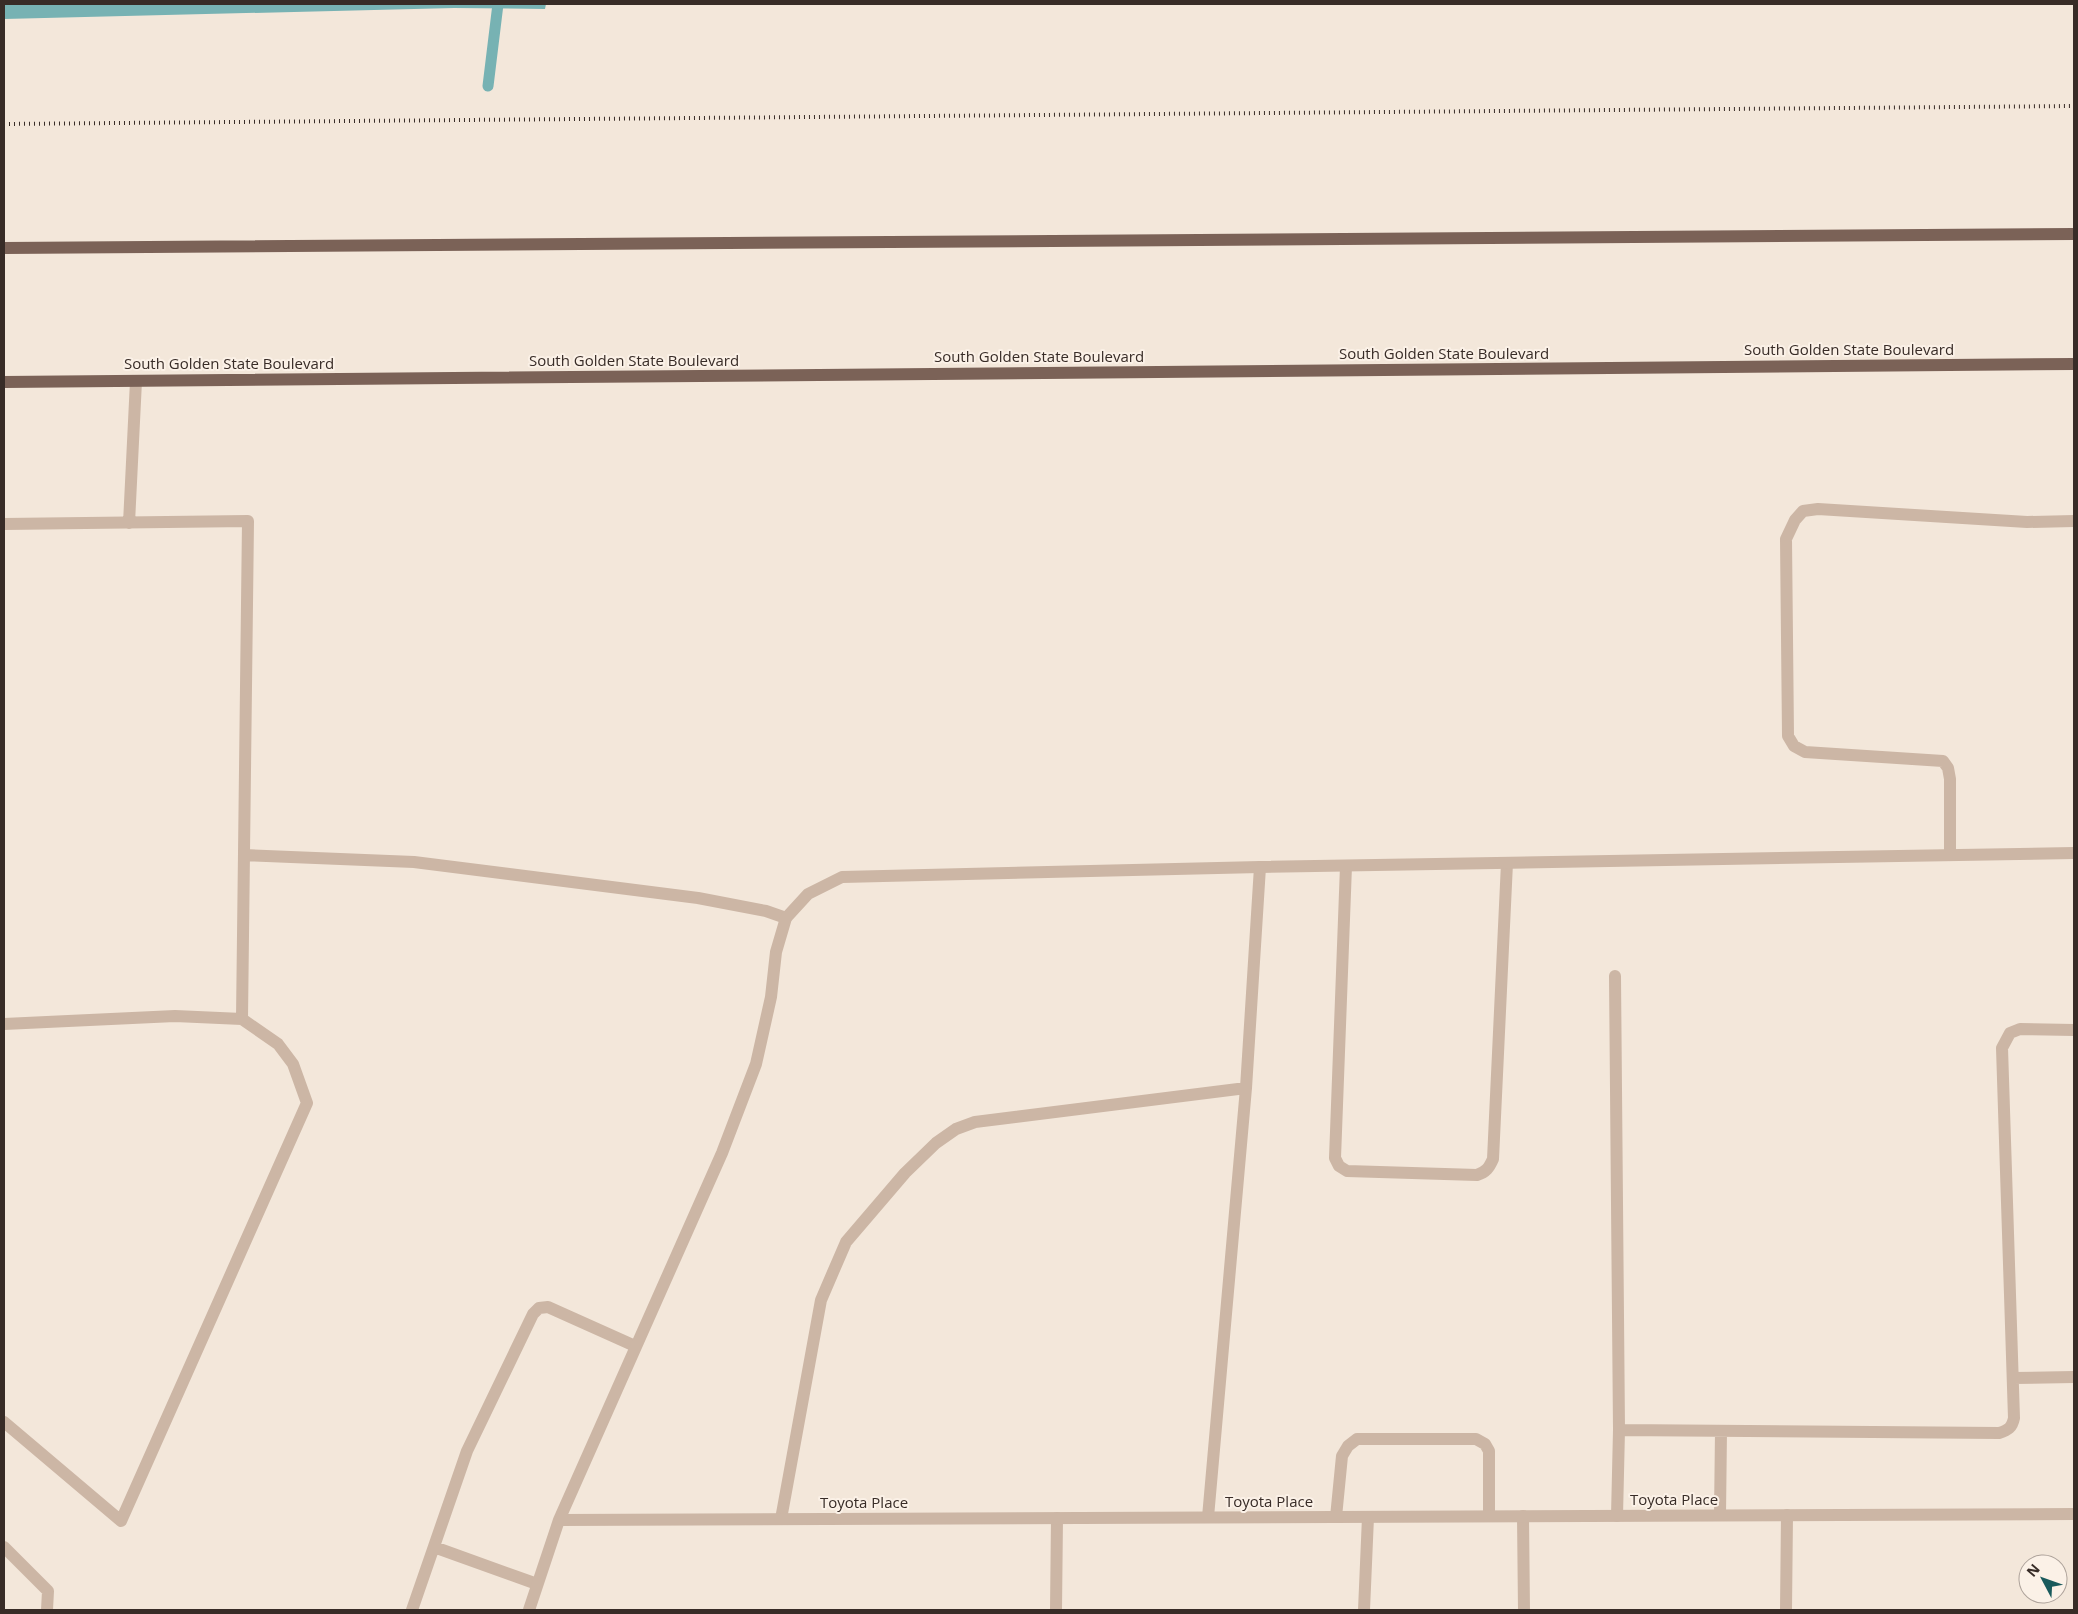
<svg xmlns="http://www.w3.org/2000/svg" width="2078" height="1614" viewBox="0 0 2078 1614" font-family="'Open Sans',sans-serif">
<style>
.water{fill:#77b2b3}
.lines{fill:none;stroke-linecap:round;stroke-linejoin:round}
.stream{stroke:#77b2b3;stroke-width:11}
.service{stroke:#ccb6a5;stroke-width:12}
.minor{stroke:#ccb6a5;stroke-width:12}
.primary{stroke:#7b6257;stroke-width:12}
.rail{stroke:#382c27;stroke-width:4;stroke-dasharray:1 4;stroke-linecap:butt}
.labels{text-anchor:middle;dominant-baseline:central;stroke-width:4;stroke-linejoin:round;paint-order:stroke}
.street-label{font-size:15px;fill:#382c27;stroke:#fbf1e7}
</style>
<rect width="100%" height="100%" fill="#f3e7da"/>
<path class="water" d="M4,4H546L545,9L454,8L4,19Z"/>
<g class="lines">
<path class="stream" d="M488,86L498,4"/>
<path class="service" d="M129,523L136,381
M4,524L248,521L242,1019
M244,855L414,862L698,898L766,911L786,918
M1950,855V779L1948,768L1943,761L1805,752L1794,746L1788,736L1786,539L1795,520L1803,511L1818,509L2027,522L2074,521
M1346,866L1335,1158L1339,1166L1347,1171L1477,1175C1486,1172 1489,1168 1493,1159L1507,863
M1615,976L1619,1430L1617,1516
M4,1024L175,1016L242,1019L278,1044L293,1064L307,1103L121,1521L4,1422
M2013,1378L2074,1377
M1619,1430L1999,1433C2008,1430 2012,1428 2014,1418L2002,1048L2010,1033L2020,1029L2074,1030
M1720,1515L1721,1431
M1523,1516L1524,1610
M1208,1517L1246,1088L1260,867
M1336,1517L1342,1456L1348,1446L1357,1439H1476L1485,1444L1489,1451V1516
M781,1519L821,1300L846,1242L905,1173L936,1143L956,1129L975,1122L1246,1088
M4,1547L48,1591L47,1610
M434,1547L537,1584
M412,1610L467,1451L533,1314L539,1308L548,1307L635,1346
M1056,1610L1057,1518
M1364,1610L1368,1517
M1786,1610L1787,1515"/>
<path class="minor" d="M559,1520L722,1153L756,1064L771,997L776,952L786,918L808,894L842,877L1260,867L2074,853
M529,1610L559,1520L2074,1514"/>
<path class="primary" d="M4,248L2074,234
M4,382L2074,364"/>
<path class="rail" d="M4,124L2074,106"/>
</g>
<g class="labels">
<g class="street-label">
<text x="1849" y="349">South Golden State Boulevard</text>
<text x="1444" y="353">South Golden State Boulevard</text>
<text x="1039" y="356">South Golden State Boulevard</text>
<text x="634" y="360">South Golden State Boulevard</text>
<text x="229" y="363">South Golden State Boulevard</text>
<text x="1674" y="1499">Toyota Place</text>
<text x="1269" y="1501">Toyota Place</text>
<text x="864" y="1502">Toyota Place</text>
</g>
</g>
<rect width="2078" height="1614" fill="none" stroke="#382c27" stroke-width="10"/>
<g transform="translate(2043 1579) rotate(311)"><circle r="24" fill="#fbf1e7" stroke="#ada29a"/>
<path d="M0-4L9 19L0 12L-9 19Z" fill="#195a5c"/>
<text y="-8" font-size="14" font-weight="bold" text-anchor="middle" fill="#382c27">N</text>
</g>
</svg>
